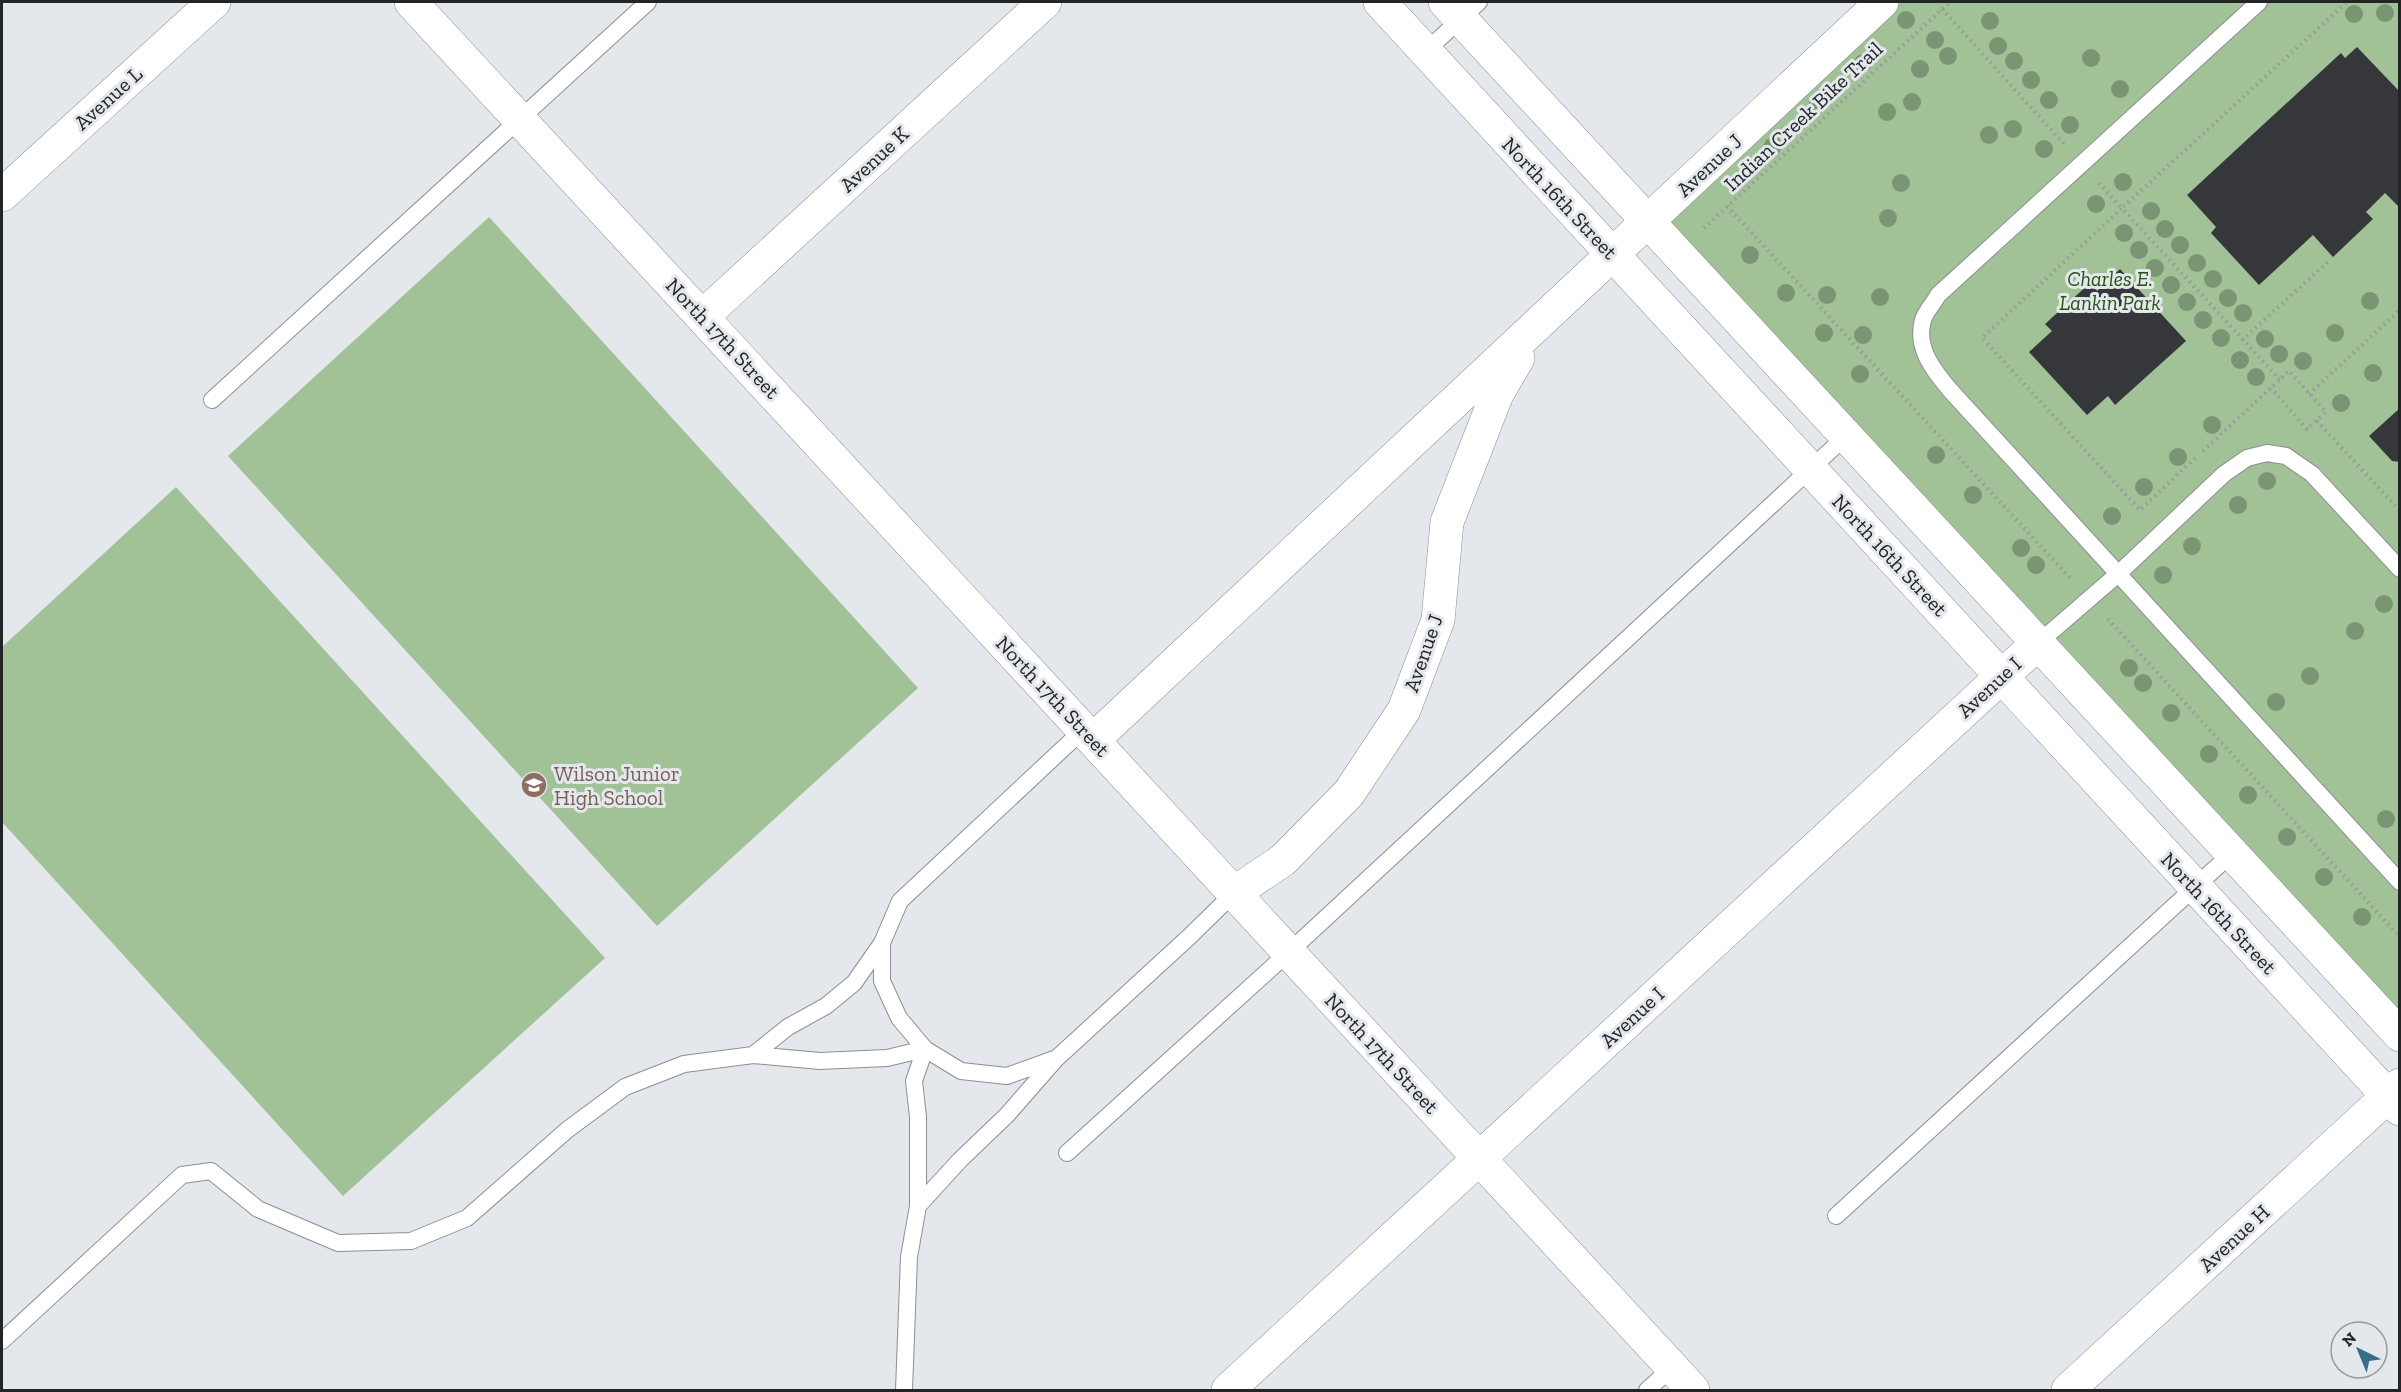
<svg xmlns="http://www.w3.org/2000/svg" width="2401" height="1392" viewBox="0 0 2401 1392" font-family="'Zilla Slab',serif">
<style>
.green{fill:#a1c197}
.building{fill:#35373b}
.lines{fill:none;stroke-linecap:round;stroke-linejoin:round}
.lane-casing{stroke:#8c8e93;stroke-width:18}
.street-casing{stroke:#8c8e93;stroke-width:34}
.secondary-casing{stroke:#8c8e93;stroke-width:34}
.primary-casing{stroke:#8c8e93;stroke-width:34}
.path{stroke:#96989c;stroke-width:4;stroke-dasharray:1.5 4.5;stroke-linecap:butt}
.lane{stroke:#fff;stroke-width:16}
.street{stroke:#fff;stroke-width:33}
.secondary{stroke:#fff;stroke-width:33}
.primary{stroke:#fff;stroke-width:33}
.tree{fill:#7a9573}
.labels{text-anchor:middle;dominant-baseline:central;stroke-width:6;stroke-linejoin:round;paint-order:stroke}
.street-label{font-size:21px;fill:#222425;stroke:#e4e7ec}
.park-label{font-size:21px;font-style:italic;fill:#245210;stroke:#e4e7ec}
.education-label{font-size:21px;fill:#785e54;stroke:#e4e7ec;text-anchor:start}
</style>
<rect width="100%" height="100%" fill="#e4e7ec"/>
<path class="green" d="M1882,2H2399V1022L1649,222Z
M489,217L918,688L657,926L228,456Z
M176,487L605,958L343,1196L2,822V647Z"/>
<path class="building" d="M2357,47L2400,92V208L2385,193L2366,212L2373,219L2333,257L2313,235L2259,285L2211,233L2216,227L2187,195L2341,53L2345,58Z
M2120,269L2186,341L2115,405L2108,396L2087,415L2029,352L2052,331L2045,324L2090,283L2097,291Z
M2400,408V462L2392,461L2369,436Z"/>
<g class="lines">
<g class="lane-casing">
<path id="lane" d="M2259,2L1938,295C1934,303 1925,312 1923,320C1915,348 1934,371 1950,390L2400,882
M1426,51L1479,2
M212,400L648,2
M2037,644L2118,574L2224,474L2247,458L2267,453L2286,456L2312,474L2400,569
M1084,729L900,901L882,943V981L899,1018L925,1049L961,1071L1007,1076L1057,1058L1189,937L1234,893
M882,943L854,983L826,1006L788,1027L753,1055L820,1061L887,1058L925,1049
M925,1049L914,1081L918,1117V1206L960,1160L1007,1115L1056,1059
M1067,1153L1289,952L1846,436
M1836,1216L2231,854
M2,1341L182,1175L211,1171L258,1209L338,1243L411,1241L467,1218L567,1130L625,1087L684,1064L753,1055
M904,1390L909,1257L918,1206
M1647,1390L1672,1368"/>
</g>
<g class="street-casing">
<path id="street" d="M411,2L1693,1390
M703,316L1045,2
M1093,740L1882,2
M1234,893L1283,860L1349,793L1404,710L1438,620L1447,522L1497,394L1518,358
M1228,1390L2037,644
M2068,1390L2400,1085"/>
</g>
<g class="secondary-casing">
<path id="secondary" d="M2,195L214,2"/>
</g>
<g class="primary-casing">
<path id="primary" d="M1380,2L2400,1109
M1445,2L2400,1035"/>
</g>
<path class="path" d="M1942,9L2064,144
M2099,183L2122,208L2347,2
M1727,206L2070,578
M1704,228L1950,2
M2242,340L2330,260
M2309,394L2400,310
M2317,421L2400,511
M2203,451L2289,371L2326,412L2307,429L2271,388
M2195,458L2140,510L1982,338L2122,208L2280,380
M2108,619L2400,937"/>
<use href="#lane" class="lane"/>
<use href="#street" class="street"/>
<use href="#secondary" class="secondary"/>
<use href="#primary" class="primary"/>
</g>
<g class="tree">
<circle cx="2385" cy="13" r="9"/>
<circle cx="2354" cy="14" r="9"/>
<circle cx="1906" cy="20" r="9"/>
<circle cx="1990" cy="21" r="9"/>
<circle cx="1935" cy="40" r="9"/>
<circle cx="1998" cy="46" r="9"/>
<circle cx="1948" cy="56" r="9"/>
<circle cx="2091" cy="58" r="9"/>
<circle cx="2014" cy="61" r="9"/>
<circle cx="1863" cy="63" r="9"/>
<circle cx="1920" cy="69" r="9"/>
<circle cx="2031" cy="80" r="9"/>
<circle cx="2120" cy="89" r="9"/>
<circle cx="2049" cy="100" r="9"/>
<circle cx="1912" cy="102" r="9"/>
<circle cx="1818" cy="103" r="9"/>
<circle cx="1887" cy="112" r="9"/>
<circle cx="2070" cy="125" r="9"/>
<circle cx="2013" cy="129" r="9"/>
<circle cx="1989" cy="135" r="9"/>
<circle cx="1773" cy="146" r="9"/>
<circle cx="2044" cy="149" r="9"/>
<circle cx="2123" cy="182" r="9"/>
<circle cx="1901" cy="183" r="9"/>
<circle cx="2096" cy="204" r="9"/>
<circle cx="2151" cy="211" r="9"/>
<circle cx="1888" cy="218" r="9"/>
<circle cx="2165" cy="229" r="9"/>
<circle cx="2124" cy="233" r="9"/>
<circle cx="2180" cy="245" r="9"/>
<circle cx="2139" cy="250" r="9"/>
<circle cx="1750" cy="255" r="9"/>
<circle cx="2197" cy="263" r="9"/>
<circle cx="2155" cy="268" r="9"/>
<circle cx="2213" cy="279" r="9"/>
<circle cx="2171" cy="285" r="9"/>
<circle cx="1786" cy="293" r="9"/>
<circle cx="1827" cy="295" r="9"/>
<circle cx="1880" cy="297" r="9"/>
<circle cx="2228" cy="298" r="9"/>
<circle cx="2370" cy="301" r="9"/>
<circle cx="2187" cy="302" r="9"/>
<circle cx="2243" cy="313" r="9"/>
<circle cx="2203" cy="320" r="9"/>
<circle cx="1824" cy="333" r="9"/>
<circle cx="2335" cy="333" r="9"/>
<circle cx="1863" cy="335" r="9"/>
<circle cx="2221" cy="338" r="9"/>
<circle cx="2265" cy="339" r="9"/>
<circle cx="2279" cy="354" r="9"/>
<circle cx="2240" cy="360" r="9"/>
<circle cx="2303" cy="361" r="9"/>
<circle cx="2373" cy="373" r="9"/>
<circle cx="1860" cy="374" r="9"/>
<circle cx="2256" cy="377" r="9"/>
<circle cx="2341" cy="403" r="9"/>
<circle cx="2212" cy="425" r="9"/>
<circle cx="1936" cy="455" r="9"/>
<circle cx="2178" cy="457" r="9"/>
<circle cx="2267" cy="481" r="9"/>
<circle cx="2144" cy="487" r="9"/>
<circle cx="1973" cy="495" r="9"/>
<circle cx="2238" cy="505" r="9"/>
<circle cx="2112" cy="516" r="9"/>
<circle cx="2192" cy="546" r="9"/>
<circle cx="2021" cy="548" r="9"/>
<circle cx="2036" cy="565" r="9"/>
<circle cx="2163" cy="575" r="9"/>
<circle cx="2384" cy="604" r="9"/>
<circle cx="2355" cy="631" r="9"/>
<circle cx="2129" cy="668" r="9"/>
<circle cx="2310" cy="676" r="9"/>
<circle cx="2143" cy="683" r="9"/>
<circle cx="2276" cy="702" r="9"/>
<circle cx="2171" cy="713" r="9"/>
<circle cx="2209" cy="754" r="9"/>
<circle cx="2248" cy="795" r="9"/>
<circle cx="2386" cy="819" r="9"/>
<circle cx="2287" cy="837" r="9"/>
<circle cx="2324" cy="877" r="9"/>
<circle cx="2362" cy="917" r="9"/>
</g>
<defs>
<g id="school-disc" transform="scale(1.35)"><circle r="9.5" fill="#8d6e63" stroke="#e4e7ec"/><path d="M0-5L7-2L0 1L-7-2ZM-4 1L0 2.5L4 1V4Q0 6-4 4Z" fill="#fff"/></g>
</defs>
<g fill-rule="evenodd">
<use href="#school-disc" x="534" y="785"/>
</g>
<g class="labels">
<g class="street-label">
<text transform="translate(108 98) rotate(-42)">Avenue L</text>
<text transform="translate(1803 116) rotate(-43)">Indian Creek Bike Trail</text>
<text transform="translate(874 159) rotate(-43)">Avenue K</text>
<text transform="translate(1709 165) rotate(-43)">Avenue J</text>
<text transform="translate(1560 198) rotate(47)">North 16th Street</text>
<text transform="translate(723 338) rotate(47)">North 17th Street</text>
<text transform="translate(1890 555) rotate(47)">North 16th Street</text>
<text transform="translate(1423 653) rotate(-71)">Avenue J</text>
<text transform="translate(1989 687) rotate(-43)">Avenue I</text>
<text transform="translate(1053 696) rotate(47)">North 17th Street</text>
<text transform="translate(2219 913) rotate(47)">North 16th Street</text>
<text transform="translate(1632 1017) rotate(-43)">Avenue I</text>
<text transform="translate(1382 1053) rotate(47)">North 17th Street</text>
<text transform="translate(2234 1238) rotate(-43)">Avenue H</text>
</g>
<g class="park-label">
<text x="2110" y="278">Charles E.<tspan x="2110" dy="24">Lankin Park</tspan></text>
</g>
<g class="education-label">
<text x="554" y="773">Wilson Junior<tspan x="554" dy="24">High School</tspan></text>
</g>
</g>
<rect width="2401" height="1392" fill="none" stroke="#222425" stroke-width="6"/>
<g transform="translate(2359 1350) rotate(317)"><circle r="28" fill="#e4e7ec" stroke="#96999c" stroke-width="1.5"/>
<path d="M0-4.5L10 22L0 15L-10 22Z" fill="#376d89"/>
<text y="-9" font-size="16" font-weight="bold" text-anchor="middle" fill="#222425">N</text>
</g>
</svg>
